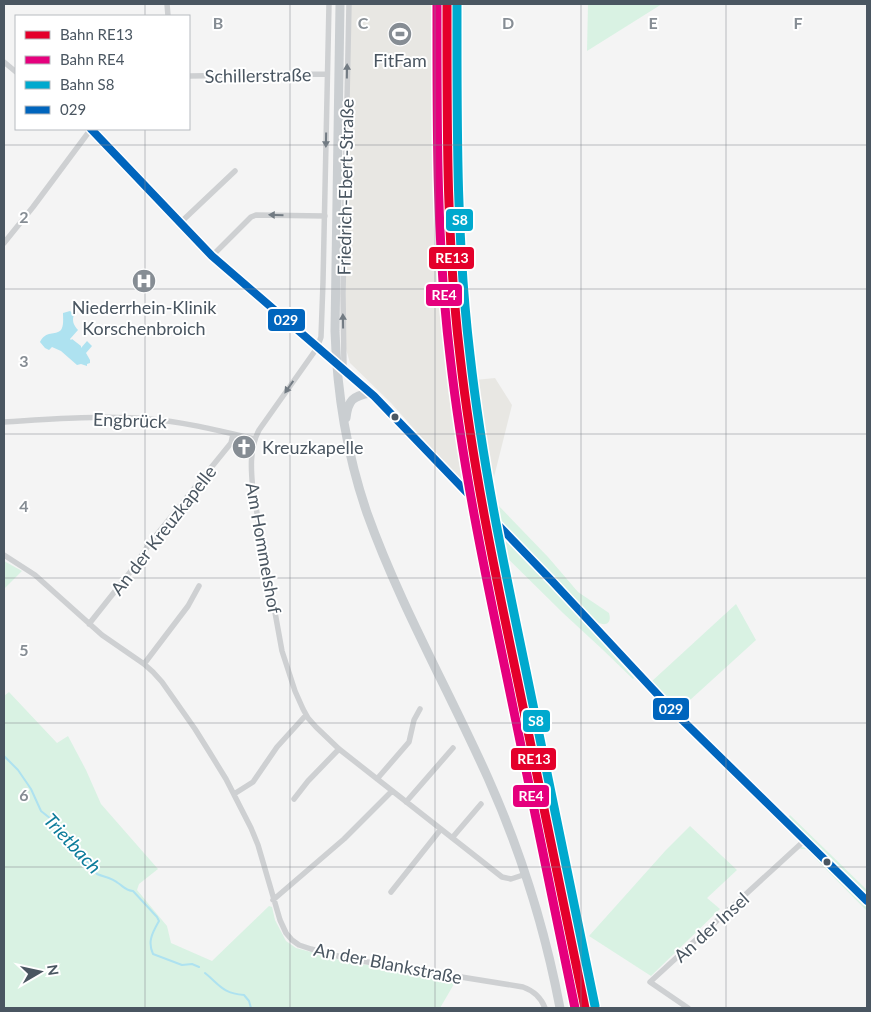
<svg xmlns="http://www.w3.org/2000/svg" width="871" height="1012" viewBox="0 0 871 1012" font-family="Lato,sans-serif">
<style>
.commercial{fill:#e8e7e3}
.green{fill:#d9f2e3}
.water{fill:#aee2f0}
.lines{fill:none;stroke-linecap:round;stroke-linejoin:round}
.stream{stroke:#aee2f0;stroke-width:2}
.tertiary-tunnel{stroke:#d2d4d7;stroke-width:7;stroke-dasharray:7 3.5;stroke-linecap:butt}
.minor{stroke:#ced0d2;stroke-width:5.5}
.tertiary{stroke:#ced0d2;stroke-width:7}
.primary{stroke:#caced1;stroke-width:9}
.bus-1-casing{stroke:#fff;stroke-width:11}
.bus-1{stroke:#0065bd;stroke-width:8}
.rail-1-casing{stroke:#fff;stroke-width:12}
.rail-2-casing{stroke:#fff;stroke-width:12}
.rail-3-casing{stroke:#fff;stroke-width:12}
.rail-1{stroke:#e4002b;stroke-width:9}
.rail-2{stroke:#e5007d;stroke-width:9}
.rail-3{stroke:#00a9ce;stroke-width:9}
.oneway{fill:#727b83}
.grid{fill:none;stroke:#868d94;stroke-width:1;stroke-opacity:0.55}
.bus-dot{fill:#4a5661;stroke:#fff;stroke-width:2}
.labels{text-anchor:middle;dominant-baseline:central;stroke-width:4;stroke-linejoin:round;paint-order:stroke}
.poi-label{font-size:18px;fill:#4a5661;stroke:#fff}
.street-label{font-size:18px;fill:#4a5661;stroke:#fff}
.water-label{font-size:19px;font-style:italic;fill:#0c7c9b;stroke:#fff}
.grid-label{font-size:16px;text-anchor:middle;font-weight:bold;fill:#868d94;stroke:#fff;stroke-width:4;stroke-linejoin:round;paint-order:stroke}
.line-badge{stroke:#fff;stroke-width:2}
.badge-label{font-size:14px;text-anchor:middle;font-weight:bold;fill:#fff}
</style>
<rect width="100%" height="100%" fill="#f4f4f4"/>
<path class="commercial" d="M350,4H439V142L440,200L448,334L463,445L472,494L391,403L350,363L346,349L345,332Z
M495,378L512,405L492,485L488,488L489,480L484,468L473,383L475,380Z"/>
<path class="green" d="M588,4H662L587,51Z
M454,252H457L475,380L473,383L484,468L492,470L488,488L490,494L497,504L548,557L578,592L609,613C612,623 606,627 597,622L519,540L491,513L489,523L472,435L464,367L455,276Z
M489,524L558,594L634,678L633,679L602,649L563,613L498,549L544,776L575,922L571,923L501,592Z
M4,561L22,571L4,589Z
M736,604L756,640L678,711L651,682Z
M9,692L57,743L68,736L86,770L101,804L158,869L139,884L137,890L167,926L171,943L212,961L269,906L272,907L275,920L286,941L296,948L348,962L457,979L440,1008H4V696Z
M790,815L867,890V896L788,818Z
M690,826L737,870L707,898L720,909L651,976L589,936L666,850Z
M801,847L809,848L831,869L830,871L834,875L836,873L867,904V911L806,849H800Z"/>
<path class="water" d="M70,311L74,314C72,321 73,324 78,330L70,339L71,340L72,339L81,346V348L87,341L92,346L86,353L90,360V363L87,364V366L81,364L77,365L61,351L52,347L49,350L45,348L40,342C46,330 55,336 61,330C64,326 63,318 63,313Z"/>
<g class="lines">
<path class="stream" d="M4,756L18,770L31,789L41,811L56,823L97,874C104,877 112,878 118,883C123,886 126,891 133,891L157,917L159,921C153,932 147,941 153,954L182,965L192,964L199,967
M205,973C220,985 222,993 244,995L249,1001L251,1008"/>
<path class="tertiary-tunnel" d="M468,493L493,519"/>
<path class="minor" d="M167,4L168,16
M329,4L323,282L321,337L317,348L259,430C249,449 251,471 253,491L282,651L295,691L303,709L308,718L316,727L339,749L502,877L511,879L526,874
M4,62L16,72
M189,76L327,74
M91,129L212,256L336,363
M180,223L235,171
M4,243L33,207L91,129
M212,256L251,217L256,215L325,216
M344,370L343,293L349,4
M4,422C50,419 103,415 149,419C185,422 220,431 255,439
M4,555L35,575L102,635L144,664L153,672L162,682L195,729L210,753L226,779L251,828L258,845L280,920L286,933L292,940L299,945L311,949L349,959L523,987C534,991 541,997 545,1008
M89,624L131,571L150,543L231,443L233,434
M144,664L188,606L199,586
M377,779L409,742L414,720L420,709
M234,794L253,782L277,747L306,715
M294,799L308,781L339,749
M406,802L453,748
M452,838L481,804
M391,892L441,829
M273,900L344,839L392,791
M688,1008L650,982L805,840"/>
<path class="tertiary" d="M336,363C384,402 426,449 468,493
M493,519L673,711L867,901"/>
<path class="primary" d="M340,4L335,331C337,393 347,455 367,513C400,605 448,689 488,778C521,852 545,929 560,1008
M346,418C348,400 353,396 370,393"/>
<g class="bus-1-casing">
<path id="bus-1" d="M91,129L212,256L374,396L552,581L673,711L867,901"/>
</g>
<use href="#bus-1" class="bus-1"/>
<g class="rail-1-casing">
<path id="rail-1" d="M447,4C447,122 446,239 460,356C472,463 494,568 516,673C539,785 562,896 585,1008"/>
</g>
<g class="rail-2-casing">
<path id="rail-2" d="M437,4C437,122 436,239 450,356C462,463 484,568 506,673C529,785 552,896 575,1008"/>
</g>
<g class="rail-3-casing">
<path id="rail-3" d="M457,4C457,121 456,239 470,355C482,462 504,566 526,671C549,783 572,894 595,1006"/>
</g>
<use href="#rail-1" class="rail-1"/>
<use href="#rail-2" class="rail-2"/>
<use href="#rail-3" class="rail-3"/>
</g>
<defs><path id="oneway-solid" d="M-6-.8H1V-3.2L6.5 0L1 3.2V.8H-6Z" transform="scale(1.25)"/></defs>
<g class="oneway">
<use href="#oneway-solid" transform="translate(347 71) rotate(-89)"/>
<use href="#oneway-solid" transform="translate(326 140) rotate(91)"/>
<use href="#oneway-solid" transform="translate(276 215) rotate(-179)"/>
<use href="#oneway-solid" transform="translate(343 321) rotate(-91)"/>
<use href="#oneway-solid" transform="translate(289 387) rotate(125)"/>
</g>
<path class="grid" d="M145,4V16M290,4V1008M435,4V1008M581,4V1008M726,4V1008M145,129V1008M4,145H867M4,289H867M4,434H867M4,578H867M4,723H867M4,867H867"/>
<defs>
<g id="stadium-disc" transform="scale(1.25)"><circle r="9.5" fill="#868d94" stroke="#fff"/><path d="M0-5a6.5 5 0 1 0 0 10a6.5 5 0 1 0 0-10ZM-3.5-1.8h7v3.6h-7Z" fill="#fff"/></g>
<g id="hospital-disc" transform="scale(1.25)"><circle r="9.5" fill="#868d94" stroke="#fff"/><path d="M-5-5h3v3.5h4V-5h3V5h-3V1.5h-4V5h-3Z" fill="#fff"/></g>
<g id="church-disc" transform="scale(1.25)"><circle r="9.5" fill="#868d94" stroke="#fff"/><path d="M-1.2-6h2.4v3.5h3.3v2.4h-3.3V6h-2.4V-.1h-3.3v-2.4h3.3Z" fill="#fff"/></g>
</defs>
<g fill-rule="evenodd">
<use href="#stadium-disc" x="400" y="34"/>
<use href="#hospital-disc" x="144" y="281"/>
<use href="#church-disc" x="244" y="447"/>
</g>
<g class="bus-dot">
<circle cx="395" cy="417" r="4.5"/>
<circle cx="827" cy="862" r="4.5"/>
</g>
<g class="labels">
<g class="poi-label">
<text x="400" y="60">FitFam</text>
<text x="144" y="307">Niederrhein-Klinik<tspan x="144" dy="21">Korschenbroich</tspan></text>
<text x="262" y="447" text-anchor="start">Kreuzkapelle</text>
</g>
<g class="street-label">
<text transform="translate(258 75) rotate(-1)">Schillerstraße</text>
<text transform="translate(345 187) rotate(-89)">Friedrich-Ebert-Straße</text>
<text transform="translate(130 420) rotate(2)">Engbrück</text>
<text transform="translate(163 530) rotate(-52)">An der Kreuzkapelle</text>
<text transform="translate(264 548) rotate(80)">Am Hommelshof</text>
<text transform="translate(711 927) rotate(-42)">An der Insel</text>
<text transform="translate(388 963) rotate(11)">An der Blankstraße</text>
</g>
<g class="water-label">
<text transform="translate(73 843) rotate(47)">Trietbach</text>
</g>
</g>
<g class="grid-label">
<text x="218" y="29">B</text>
<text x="363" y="29">C</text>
<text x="508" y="29">D</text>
<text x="653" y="29">E</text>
<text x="798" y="29">F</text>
<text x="24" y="223">2</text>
<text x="24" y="367">3</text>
<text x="24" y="512">4</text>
<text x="24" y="656">5</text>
<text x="24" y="801">6</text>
</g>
<g class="line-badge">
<rect x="445" y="208" width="29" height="24" rx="5" fill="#00a9ce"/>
<rect x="428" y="246" width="47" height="24" rx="5" fill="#e4002b"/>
<rect x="425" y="283" width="38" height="24" rx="5" fill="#e5007d"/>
<rect x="267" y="308" width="39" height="24" rx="5" fill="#0065bd"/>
<rect x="652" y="697" width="38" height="24" rx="5" fill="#0065bd"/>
<rect x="522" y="709" width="29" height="24" rx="5" fill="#00a9ce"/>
<rect x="510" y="747" width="47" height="24" rx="5" fill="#e4002b"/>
<rect x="512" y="784" width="38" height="24" rx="5" fill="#e5007d"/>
</g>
<g class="badge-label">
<text x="460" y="225">S8</text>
<text x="452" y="263">RE13</text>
<text x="444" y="300">RE4</text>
<text x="286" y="325">029</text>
<text x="671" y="714">029</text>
<text x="536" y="726">S8</text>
<text x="534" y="764">RE13</text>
<text x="531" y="801">RE4</text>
</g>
<rect width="871" height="1012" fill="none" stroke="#4a5661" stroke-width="10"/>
<rect x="15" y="15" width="175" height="115" fill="#ffffff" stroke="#b7bbc0"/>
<rect x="25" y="31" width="25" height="8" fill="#e4002b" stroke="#b7bbc0"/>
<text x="60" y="40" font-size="15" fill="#4a5661">Bahn RE13</text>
<rect x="25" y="56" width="25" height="8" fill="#e5007d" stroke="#b7bbc0"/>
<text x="60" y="65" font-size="15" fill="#4a5661">Bahn RE4</text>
<rect x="25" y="81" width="25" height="8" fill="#00a9ce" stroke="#b7bbc0"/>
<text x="60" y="90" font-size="15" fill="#4a5661">Bahn S8</text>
<rect x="25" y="106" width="25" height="8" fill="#0065bd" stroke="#b7bbc0"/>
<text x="60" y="115" font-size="15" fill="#4a5661">029</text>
<g transform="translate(40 972) rotate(81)" stroke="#ffffff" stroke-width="4" paint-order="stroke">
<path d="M0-4L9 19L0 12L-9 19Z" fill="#4a5661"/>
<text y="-8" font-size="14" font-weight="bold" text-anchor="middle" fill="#4a5661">N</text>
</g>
</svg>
